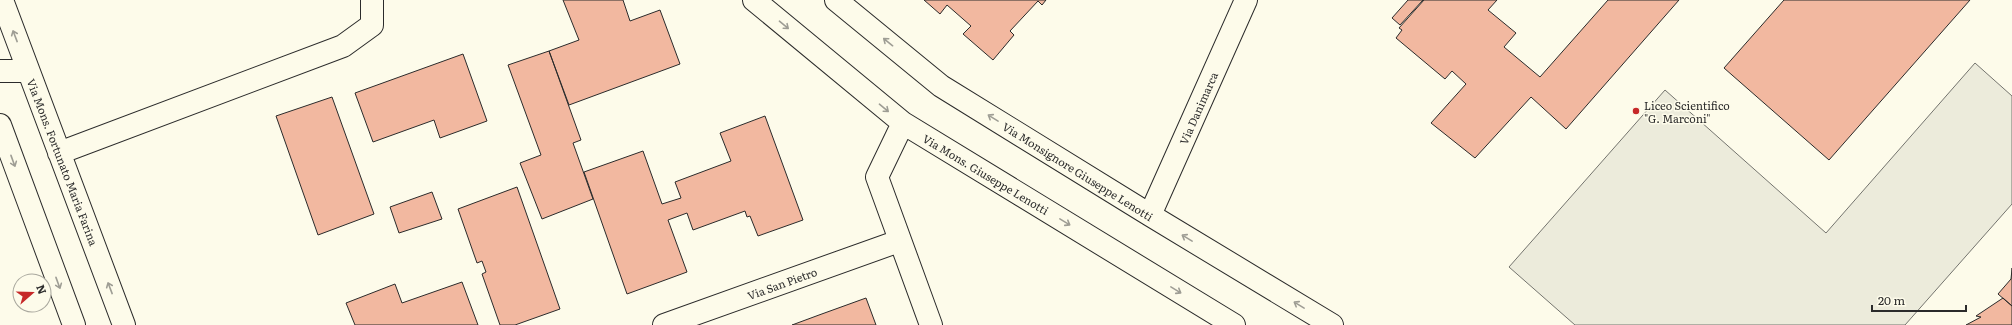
<svg xmlns="http://www.w3.org/2000/svg" width="2012" height="325" viewBox="0 0 2012 325" font-family="Literata,serif">
<style>
.green{fill:#ecebdb;stroke:#74746e}
.building{fill:#f2b8a0;stroke:#2b2b2b}
.lines{fill:none;stroke-linecap:round;stroke-linejoin:round}
.minor-casing{stroke:#2b2b2b;stroke-width:24}
.minor{stroke:#fdfbea;stroke-width:22}
.oneway{stroke:#9e9d94}
.poi-dot{fill:#c62828;stroke:#fdfbea;stroke-width:1.5}
.labels{text-anchor:middle;dominant-baseline:central;stroke-width:3;stroke-linejoin:round;paint-order:stroke}
.poi-label{font-size:11px;fill:#2b2b2b;stroke:#fdfbea;text-anchor:start}
.street-label{font-size:11px;fill:#2b2b2b;stroke:#fdfbea}
</style>
<rect width="100%" height="100%" fill="#fdfbea"/>
<path class="green" d="M1975,63L2012,96V204L1905,325H1575L1509,267L1665,90L1826,233Z"/>
<path class="building" d="M563,0H623L630,21L660,10L680,64L569,105L549,51L579,40Z
M924,0H1046L1042,5L1038,1L1010,31L1014,35L993,60L963,34L971,26L947,5L940,14Z
M1408,0H1423L1400,25L1392,18Z
M1424,0H1497L1488,10L1516,33L1504,47L1540,77L1608,0H1679L1566,129L1531,97L1475,158L1431,123L1466,84L1452,71L1445,79L1396,38L1402,30L1399,28Z
M1784,0H1970L1829,160L1724,68Z
M549,51L581,140L573,143L593,199L542,219L520,163L541,155L508,65Z
M463,54L487,121L440,138L434,120L373,142L355,93Z
M332,97L374,214L318,235L276,116Z
M765,116L803,220L758,236L750,216L747,217L745,211L693,230L687,213L668,220L687,272L627,294L584,172L643,151L662,204L681,198L675,182L731,161L720,133Z
M517,187L560,309L515,325H500L482,274L486,272L482,261L477,263L458,209Z
M432,192L442,219L399,233L390,207Z
M2012,269V268V306L1998,294L2011,279Z
M462,282L478,325H355L346,303L395,284L402,303Z
M866,298L876,325H792L819,315Z
M2003,298L2012,306V325H1966L1981,317L1976,316Z"/>
<g class="lines">
<g class="minor-casing">
<path id="minor" d="M2,0L124,325
M754,0L903,123L1234,325
M836,0L941,86L1150,215L1332,325
M0,71H28
M903,123L877,177L931,325
M0,125L74,325
M59,153L343,46L372,25V0
M1150,215L1246,0
M664,325L899,241"/>
</g>
<use href="#minor" class="minor"/>
</g>
<defs><path id="oneway-shaft" d="M-6 0H5M1.5-3L5.5 0L1.5 3" fill="none" stroke-width="1.6" stroke-linecap="round" stroke-linejoin="round"/></defs>
<g class="oneway">
<use href="#oneway-shaft" transform="translate(784 25) rotate(40)"/>
<use href="#oneway-shaft" transform="translate(15 36) rotate(-111)"/>
<use href="#oneway-shaft" transform="translate(888 42) rotate(-141)"/>
<use href="#oneway-shaft" transform="translate(884 108) rotate(40)"/>
<use href="#oneway-shaft" transform="translate(993 118) rotate(-148)"/>
<use href="#oneway-shaft" transform="translate(13 161) rotate(70)"/>
<use href="#oneway-shaft" transform="translate(1065 222) rotate(31)"/>
<use href="#oneway-shaft" transform="translate(1187 238) rotate(-149)"/>
<use href="#oneway-shaft" transform="translate(58 283) rotate(70)"/>
<use href="#oneway-shaft" transform="translate(110 288) rotate(-111)"/>
<use href="#oneway-shaft" transform="translate(1176 290) rotate(31)"/>
<use href="#oneway-shaft" transform="translate(1299 305) rotate(-149)"/>
</g>
<circle class="poi-dot" cx="1636" cy="111" r="4"/>
<g class="labels">
<g class="poi-label">
<text x="1644" y="105">Liceo Scientifico<tspan x="1644" dy="13">"G. Marconi"</tspan></text>
</g>
<g class="street-label">
<text transform="translate(1198 108) rotate(-66)">Via Danimarca</text>
<text transform="translate(63 162) rotate(69)">Via Mons. Fortunato Maria Farina</text>
<text transform="translate(1078 171) rotate(32)">Via Monsignore Giuseppe Lenotti</text>
<text transform="translate(986 174) rotate(31)">Via Mons. Giuseppe Lenotti</text>
<text transform="translate(782 283) rotate(-20)">Via San Pietro</text>
</g>
</g>
<g transform="translate(32 293) rotate(70)"><circle r="19" fill="#fdfbea" stroke="#a9a89e"/>
<path d="M0-3L7 15L0 10L-7 15Z" fill="#c62828"/>
<text y="-6" font-size="11" font-weight="bold" text-anchor="middle" fill="#2b2b2b">N</text>
</g>
<path d="M1872 305v6h94v-6" fill="none" stroke="#2b2b2b" stroke-width="2"/>
<text x="1878" y="305" font-size="12" fill="#2b2b2b" stroke="#fdfbea" stroke-width="3" paint-order="stroke">20 m</text>
</svg>
